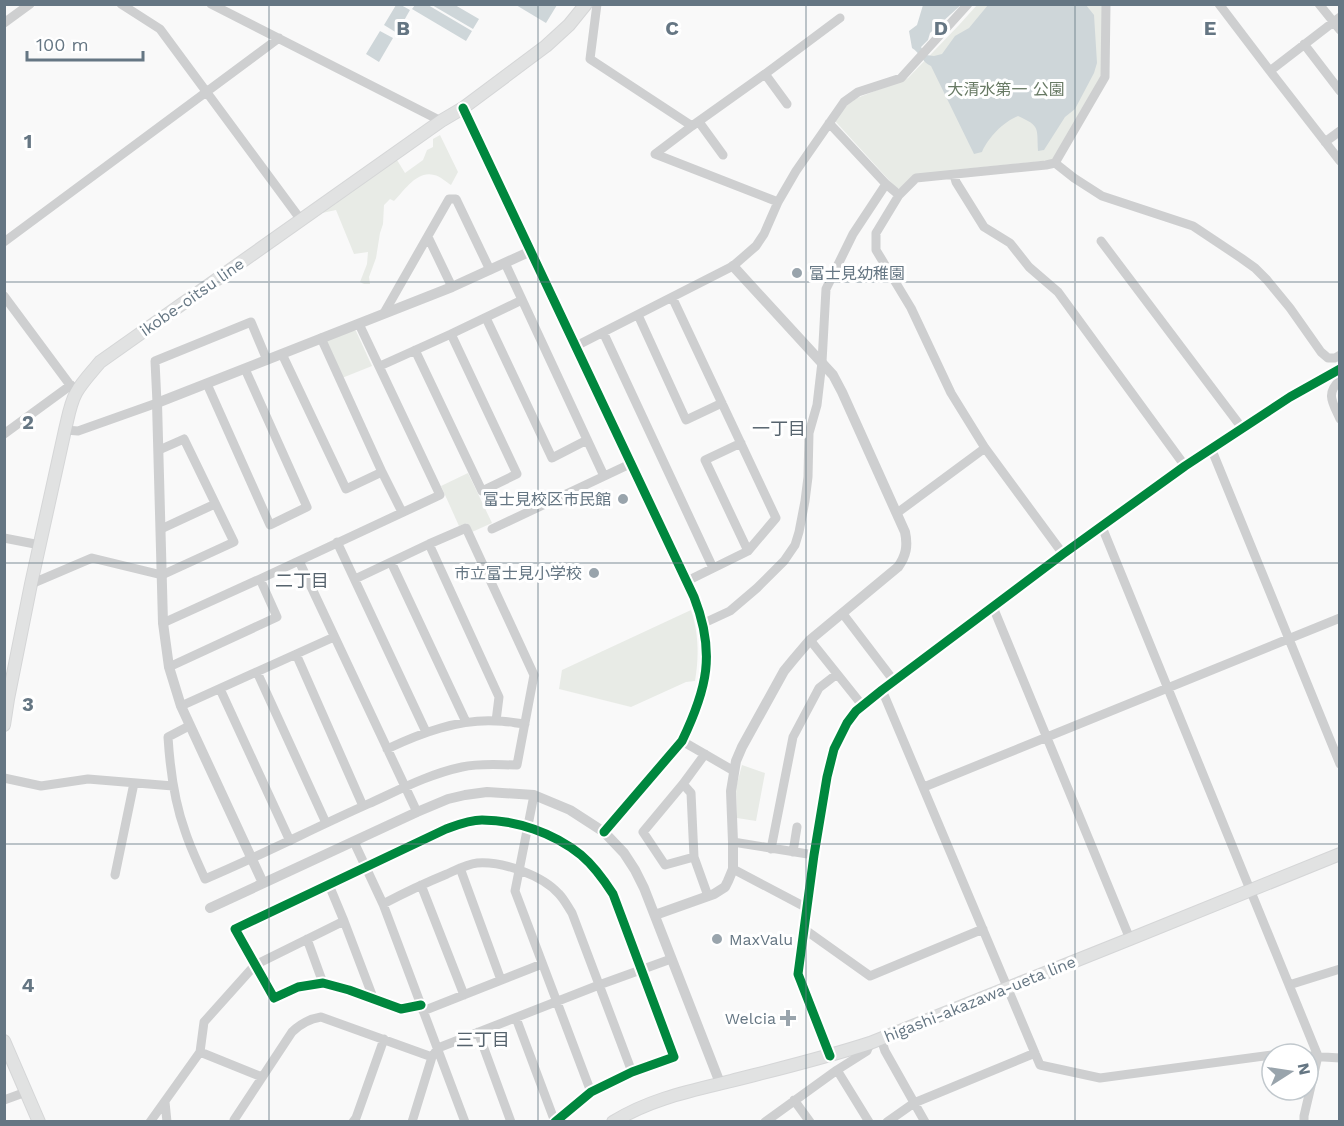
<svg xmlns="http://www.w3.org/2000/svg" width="1344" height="1126" viewBox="0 0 1344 1126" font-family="'Work Sans','Noto Sans JP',sans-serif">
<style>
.green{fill:#e8ebe6}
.water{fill:#ced6d9}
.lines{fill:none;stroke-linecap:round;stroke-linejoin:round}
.secondary-casing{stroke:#d5d6d7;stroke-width:14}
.minor{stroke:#cecfd0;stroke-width:9}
.tertiary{stroke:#cecfd0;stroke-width:10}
.secondary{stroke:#e1e2e2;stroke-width:12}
.cycleway-casing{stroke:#fff;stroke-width:13}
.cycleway{stroke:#00873e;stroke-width:9}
.grid{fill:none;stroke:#657683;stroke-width:1.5;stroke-opacity:0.55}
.poi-dot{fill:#99a4ac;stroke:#fff;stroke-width:2}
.labels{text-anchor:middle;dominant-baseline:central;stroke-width:6;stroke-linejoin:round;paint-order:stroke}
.park-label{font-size:16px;fill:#687a64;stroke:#fff}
.poi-label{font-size:16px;fill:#657683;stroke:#fff;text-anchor:end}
.street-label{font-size:16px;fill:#657683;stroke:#fff}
.neighbourhood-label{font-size:18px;fill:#57646e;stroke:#fff}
.grid-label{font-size:20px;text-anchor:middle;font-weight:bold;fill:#657683;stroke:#fff;stroke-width:6;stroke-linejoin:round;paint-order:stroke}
</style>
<rect width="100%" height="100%" fill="#f9f9f9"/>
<path class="green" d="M977,5H1102L1104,71L1053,160L954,170L897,189L835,121L846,106L857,98L908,78L959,25Z
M440,135L458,172L451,185C446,182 440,176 434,175C417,170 404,191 394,201L390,199L384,205L383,224L380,233L376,258L369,277L370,284H364L360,282L367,264L368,252L354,254L336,210L322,213L320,210L397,160L405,173L423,160L427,150L433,147V139Z
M353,330L356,331L372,366L342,378L326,343L327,340Z
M468,473L492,523L472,532L467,523L459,526L441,486Z
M691,610C699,634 699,657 695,681L686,682L631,707L559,689L562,670Z
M742,765L765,773L756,821L737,818L736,787Z"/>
<path class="water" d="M396,5H401L410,10L397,33L384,25Z
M415,5H428L472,31L466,41L412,9Z
M432,5H455L479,19L473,29Z
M516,5H557L546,23Z
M923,5H961L930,33L928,40L921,47L926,55L934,56L942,54L955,36L969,28L988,5H1086L1094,15L1097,63L1094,73L1075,109L1065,117L1044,150L1038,151C1037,127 1040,126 1018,116C1003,122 988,138 982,152L974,154L931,66C923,63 920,53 912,48L909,31L917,25Z
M380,31L393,38L379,62L366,54Z"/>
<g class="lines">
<g class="secondary-casing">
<path id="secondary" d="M4,725L8,699L31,584L65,430C68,418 70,404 76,393C82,382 92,372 100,362L441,121L463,108L546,46L569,25L586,4
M4,1041L39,1122
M613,1122C650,1099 690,1091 731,1081C778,1069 824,1058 870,1043L1130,939L1340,854"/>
</g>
<path class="minor" d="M121,4L160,29L301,220
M211,4L441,121
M597,4L590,59L692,126L655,154L778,202
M1219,4L1270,71
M1319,4L1340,30
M1340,17L1270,71L1340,161
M4,23L30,4
M1304,44L1340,91
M765,74L787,104
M699,122L723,155
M829,123L886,184L899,195
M692,126L765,74L840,18
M1325,142L1340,131
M1055,163L1074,178L1102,196L1193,226L1241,258L1255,268L1267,280L1290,308L1321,352L1328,358H1335L1340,355
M954,175L956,182L984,227L1010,243L1029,267L1058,292L1185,466
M428,237L452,287
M1101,241L1242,428
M4,242L279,38
M505,263L604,476
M4,296L76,393
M672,297L776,518L748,551L687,581
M384,313L449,199H456L490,270
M638,315L686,420L722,403
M486,318L552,458L587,440
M603,332L713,568
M576,346L733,266L756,246L764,234L778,202L796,171L844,102L858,92L901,78L968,4
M415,350L482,491L517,474L451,334
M282,354L346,489L382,472L321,338
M380,366L451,334L522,300
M1340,380C1325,394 1333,403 1340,419
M207,384L270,525L307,507L245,369
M65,430L78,431L157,403L155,361L251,322L267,360
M4,434L71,385
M741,443L705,460L748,551
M1211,448L1340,764
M382,472L402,512
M897,513L985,448
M1102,527L1318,1056L1304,1116V1122
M161,529L215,504
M492,529L630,464
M4,538L40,545
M337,542L426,732
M429,544L499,697L496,721
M1063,554L985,448L951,393L911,308L876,250V233L899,195L916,178L1046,165L1055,163L1105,77L1106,4
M299,561L417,812
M391,562L466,722
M31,584L92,558L162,575L234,542L184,439L159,450
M993,607L1130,939
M843,614L894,681
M163,623L260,579L440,495L359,324
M704,623L730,611L757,588L784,561L795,545L799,532L805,501L808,477L809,433L817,405L822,362L826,289L853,234L886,184
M810,640L862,705
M296,654L363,806
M169,667L277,617L260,579
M257,672L326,823
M220,689L290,841
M882,690L1040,1065L1100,1078L1272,1055
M181,706L334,637
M189,726L168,737C170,769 174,801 185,831C190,847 198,863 205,879C260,856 314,828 368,804C399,790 429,774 462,767C481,763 499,765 517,765L534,675L466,528L429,544L355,579
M682,741L734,771
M387,749C421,733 458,719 496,721C506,721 515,723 525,724
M705,754L683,784L643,832L665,865L694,857L708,896
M4,778L41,786L88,779L173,786
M683,784L691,793L694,857
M924,787L1340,618
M534,795L515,891L591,1092
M354,842L383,904L465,1122
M733,842L814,855
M771,849L793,737L819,688L837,674
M793,852L797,827
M460,868L501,980
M733,869L807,908
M115,875L134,783
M329,885L344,921L374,1000
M421,885L464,995
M383,904C404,893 425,883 447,874C456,870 467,864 477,863C502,861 542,875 559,894C564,899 568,907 572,913L632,1072
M804,929L870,976L983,929
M307,939L323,983
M1289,985L1340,969
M421,1005L401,1009L349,990L323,983L298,987L274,998L235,929L446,829C457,825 469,820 482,820C516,820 554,833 581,855C594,866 604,880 613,894L674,1057L632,1072L591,1092L555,1122
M423,1011L542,964
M516,1018L555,1122
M478,1032L511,1122
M881,1039L885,1051L925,1122
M200,1052L262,1077
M830,1056L798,974L814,855L827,777L834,749L847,723L856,711L882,690L1063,554L1185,466L1290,397L1340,369
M1308,1056L1340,1058
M837,1070L869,1122
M4,1100L26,1092
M794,1100L810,1122
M165,1102L167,1122
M234,1120L292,1032C301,1023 309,1019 321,1017L432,1057
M150,1122L200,1052L204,1022L255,965L344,921
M353,1122L356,1118L384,1039
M412,1122L432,1057L438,1048L599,985L671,959
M765,1122L837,1070L867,1051L870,1043
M887,1122L914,1103L1035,1053"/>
<path class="tertiary" d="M463,108L694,597C716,653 707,689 682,741L604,832
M263,883L181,706L169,667L163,623L157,403L452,287L531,251
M210,908L417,812L448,799L465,795L487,792L534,795L570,810L604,832L624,853L635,870L644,888L720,1083
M655,915L714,894L725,887L728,881L733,869V842L731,791L736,761L742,747L784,671L793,660L810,640L898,567C906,556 908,546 905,532L842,392L833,375L733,266"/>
<use href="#secondary" class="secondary"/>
<g class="cycleway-casing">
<path id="cycleway" d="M463,108L694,597C716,653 707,689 682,741L604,832
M421,1005L401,1009L349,990L323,983L298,987L274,998L235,929L446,829C457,825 469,820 482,820C516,820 554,833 581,855C594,866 604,880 613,894L674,1057L632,1072L591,1092L555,1122
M830,1056L798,974L814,855L827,777L834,749L847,723L856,711L882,690L1063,554L1185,466L1290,397L1340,369"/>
</g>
<use href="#cycleway" class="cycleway"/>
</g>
<path class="grid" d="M269,4V1122M538,4V1122M806,4V1122M1075,4V1122M4,282H1340M4,563H1340M4,844H1340"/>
<g class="poi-dot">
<circle cx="797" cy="273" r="6"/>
<circle cx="623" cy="499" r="6"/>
<circle cx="594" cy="573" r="6"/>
<circle cx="717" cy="939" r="6"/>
<path d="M785 1009h6v6h6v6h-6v6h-6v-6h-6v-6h6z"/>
</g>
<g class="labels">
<g class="park-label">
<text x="1006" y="89">大清水第一 公園</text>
</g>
<g class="poi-label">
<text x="809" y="273" text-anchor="start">富士見幼稚園</text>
<text x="611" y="499">富士見校区市民館</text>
<text x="582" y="573">市立富士見小学校</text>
<text x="729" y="939" text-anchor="start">MaxValu</text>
<text x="776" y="1018">Welcia</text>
</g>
<g class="street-label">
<text transform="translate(192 297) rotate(-35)">ikobe-oitsu line</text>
<text transform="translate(980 999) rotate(-22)">higashi-akazawa-ueta line</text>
</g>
<g class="neighbourhood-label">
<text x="779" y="428">一丁目</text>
<text x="302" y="580">二丁目</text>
<text x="483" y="1039">三丁目</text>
</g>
</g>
<g class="grid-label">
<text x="403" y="35">B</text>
<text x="672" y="35">C</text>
<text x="941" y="35">D</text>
<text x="1210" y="35">E</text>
<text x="28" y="148">1</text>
<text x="28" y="429">2</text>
<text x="28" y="711">3</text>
<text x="28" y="992">4</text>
</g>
<rect width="1344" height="1126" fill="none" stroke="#657683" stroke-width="12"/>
<g transform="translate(1290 1072) rotate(78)"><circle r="28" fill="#ffffff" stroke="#c1c8cd" stroke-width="1.5"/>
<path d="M0-4.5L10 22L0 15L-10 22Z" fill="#99a4ac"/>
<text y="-9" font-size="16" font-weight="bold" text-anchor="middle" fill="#657683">N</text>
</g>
<path d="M27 51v9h116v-9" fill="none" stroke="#657683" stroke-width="3"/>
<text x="36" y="51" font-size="18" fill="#657683" stroke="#ffffff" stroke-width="4.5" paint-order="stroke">100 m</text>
</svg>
